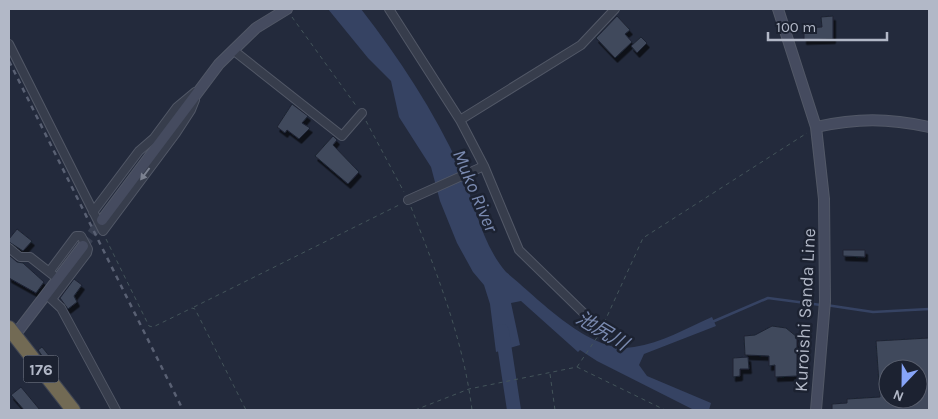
<svg xmlns="http://www.w3.org/2000/svg" width="938" height="419" viewBox="0 0 938 419" font-family="Karla,'Noto Sans JP',sans-serif">
<style>
.water{fill:#364363}
.lines{fill:none;stroke-linecap:round;stroke-linejoin:round}
.stream{stroke:#364363;stroke-width:2.5}
.river{stroke:#364363;stroke-width:14}
.building{fill:#3f485b;stroke:#1e2433;fill-rule:evenodd;filter:url(#shadow)}
.secondary-tunnel{stroke:#383f51;stroke-width:10;stroke-dasharray:10 5;stroke-linecap:butt}
.street-casing{stroke:#525867;stroke-width:10}
.secondary-casing{stroke:#525867;stroke-width:12}
.highway-casing{stroke:#3f4554;stroke-width:16}
.path{stroke:#43545a;stroke-width:1;stroke-dasharray:4 4;stroke-linecap:butt}
.street{stroke:#373d4c;stroke-width:8}
.secondary{stroke:#454b5f;stroke-width:10}
.highway{stroke:#726a54;stroke-width:14}
.rail{stroke:#596073;stroke-width:2.5;stroke-dasharray:5 5;stroke-linecap:butt}
.oneway{fill:#7b8190}
.labels{text-anchor:middle;dominant-baseline:central;stroke-width:5;stroke-linejoin:round;paint-order:stroke}
.shield{fill:#1c2231;stroke:#858b9a;stroke-width:1}
.shield-label{font-size:16px;font-weight:bold;fill:#b2b8c7}
.street-label{font-size:18px;fill:#b2b8c7;stroke:#1c2231}
.water-label{font-size:19px;font-style:italic;fill:#7a8ab0;stroke:#1c2231}
</style>
<defs>
<filter id="shadow"><feDropShadow dx="2.5" dy="4.5" stdDeviation="0" flood-color="#0009"/></filter>
</defs>
<rect width="100%" height="100%" fill="#232a3c"/>
<path class="water" d="M328,9H361C399,58 434,111 460,168C475,203 481,243 506,272C538,298 591,355 634,347C661,343 687,328 712,317L716,326L644,354L639,365L647,376L711,403L709,410H694L597,361L580,350L578,352L521,301L511,303L520,345L496,352L490,304L484,285L473,272L457,243L440,201L431,167L399,117L391,81L368,58Z"/>
<g class="lines">
<path class="stream" d="M826,305L873,312L929,309
M712,322L768,298L821,305"/>
<path class="river" d="M502,331L514,410"/>
</g>
<path class="building" d="M617,16L630,30L625,34L632,42L615,58L596,38Z
M833,16V39L804,40V28L822,27L821,17Z
M641,37L647,43L637,53L631,46Z
M292,104L308,116L302,123L310,128L299,139L287,130L285,133L277,127Z
M333,136L337,140L333,145L359,172L348,184L315,156Z
M17,229L32,241L23,251L9,242V239Z
M843,250H865V257L843,256Z
M9,255L17,262L23,263L44,282L36,293L9,278Z
M74,279L82,285L74,296L77,302L68,309L60,298Z
M772,326L786,328L797,337V376L775,377V365L769,366V356L745,355L744,336L755,335Z
M929,338V410H832V404L847,403V399L880,397L876,341ZM888,369H918V399H888Z
M42,347L55,363L50,367L38,350Z
M748,357L749,369H740V376L733,377V358Z
M21,387L40,410H24L11,395Z"/>
<g class="lines">
<path class="secondary-tunnel" d="M83,246L102,220"/>
<g class="street-casing">
<path id="street" d="M389,9L460,120L484,166L519,250L601,330
M9,44L103,231L176,133L191,110L195,100
M233,50L342,136L362,113
M460,120L581,45L615,9
M408,200L484,166
M93,212L139,151L154,138L177,107L195,92
M9,248L20,257H30L53,275
M49,272L76,236H81L88,249L87,253L52,299
M47,295L61,308L116,410"/>
</g>
<g class="secondary-casing">
<path id="secondary" d="M778,9L816,127L824,199L825,301L816,410
M816,127C857,118 888,118 929,127
M102,220L219,64L256,28L287,9
M15,335L83,246"/>
</g>
<g class="highway-casing">
<path id="highway" d="M9,328L73,410"/>
</g>
<path class="path" d="M292,17L357,107
M366,121L404,192
M411,207C437,274 463,338 472,410
M106,239L149,326L153,327L192,308L195,309L246,410
M194,307L401,204
M604,323L643,238L807,133
M577,367L598,336
M550,374L555,410
M415,410L469,389L577,367L665,410"/>
<use href="#street" class="street"/>
<use href="#secondary" class="secondary"/>
<use href="#highway" class="highway"/>
<path class="rail" d="M9,61L183,410"/>
</g>
<defs><path id="oneway-solid" d="M-6-.8H1V-3.2L6.5 0L1 3.2V.8H-6Z" transform="scale(1.25)"/></defs>
<use class="oneway" href="#oneway-solid" transform="translate(145 174) rotate(127)"/>
<g class="labels">
<rect class="shield" x="23.5" y="355.5" width="35" height="27" rx="4"/>
<g class="shield-label">
<text x="41" y="369">176</text>
</g>
<g class="street-label">
<text transform="translate(805 310) rotate(-87)">Kuroishi Sanda Line</text>
</g>
<g class="water-label">
<text transform="translate(475 191) rotate(67)">Muko River</text>
<text transform="translate(602 331) rotate(31)">池尻川</text>
</g>
</g>
<rect width="938" height="419" fill="none" stroke="#b2b8c7" stroke-width="20"/>
<g transform="translate(903 384) rotate(202)"><circle r="24" fill="#1c2231" stroke="#585e6d"/>
<path d="M0-4L9 19L0 12L-9 19Z" fill="#87a5f8"/>
<text y="-8" font-size="14" font-weight="bold" text-anchor="middle" fill="#b2b8c7">N</text>
</g>
<path d="M768 32v8h119v-8" fill="none" stroke="#b2b8c7" stroke-width="2.5"/>
<text x="776" y="32" font-size="15" fill="#b2b8c7" stroke="#1c2231" stroke-width="4" paint-order="stroke">100 m</text>
</svg>
